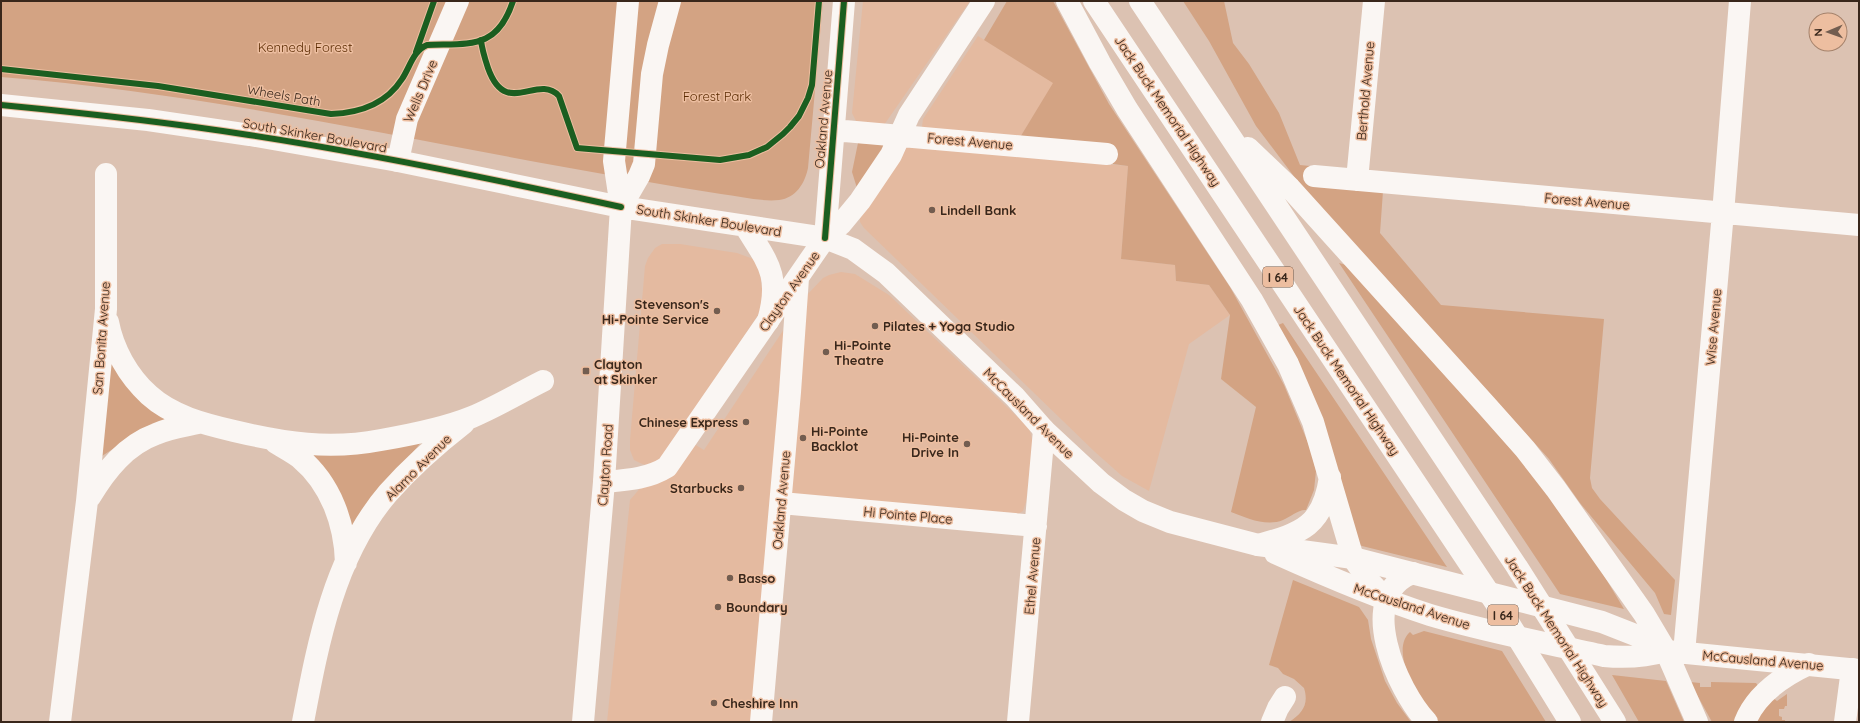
<svg xmlns="http://www.w3.org/2000/svg" width="1860" height="723" viewBox="0 0 1860 723" font-family="Quicksand,sans-serif">
<style>
.built{fill:#e4baa0}
.green{fill:#d3a383}
.lines{fill:none;stroke-linecap:round;stroke-linejoin:round}
.minor{stroke:#faf6f3;stroke-width:22}
.major{stroke:#faf6f3;stroke-width:22}
.highway{stroke:#faf6f3;stroke-width:22}
.cycleway-casing{stroke:#edbea0;stroke-width:8}
.cycleway{stroke:#1b5e20;stroke-width:6}
.poi-dot{fill:#725d50;stroke:#edbea0;stroke-width:1.5}
.labels{text-anchor:middle;dominant-baseline:central;stroke-width:3;stroke-linejoin:round;paint-order:stroke}
.shield{fill:#edbea0;stroke:#6f5443;stroke-width:1}
.shield-label{font-size:12px;font-weight:bold;fill:#39271b}
.park-label{font-size:13px;fill:#5b2c03;stroke:#edbea0}
.street-label{font-size:13px;fill:#39271b;stroke:#edbea0}
.poi-label{font-size:13px;font-weight:bold;fill:#39271b;stroke:#edbea0;text-anchor:start}
</style>
<rect width="100%" height="100%" fill="#dcc2b2"/>
<path class="built" d="M863,1H970L884,125L856,121L852,113Z
M978,36L1054,83L1019,139L924,130L922,127L923,119Z
M906,147L1128,166L1121,259L1175,265L1176,281L1209,285L1230,315L1189,344L1149,491L1122,476L1095,452L864,228L860,222V216Z
M662,244H680L724,251L737,253L756,260L759,263L764,306L660,462L652,466L642,464L634,460L630,450V440L645,266L648,258L655,248Z
M841,272L855,274L889,295L1029,428L1033,443L1026,502L1023,511L1018,514L796,494L789,492L806,296L823,278L829,275Z
M784,329L756,722H607L630,500L642,486L694,444L704,450Z"/>
<path class="green" d="M1,1H823L808,168C805,183 796,198 779,200C761,202 740,196 721,194C669,186 616,176 564,167C377,133 191,92 1,77Z
M1007,1H1053L1109,104L1230,287L1284,385L1311,450L1316,471L1314,490L1306,510C1299,509 1290,517 1283,520C1266,527 1247,518 1231,512L1256,407L1221,379L1230,315L1209,285L1176,281L1175,265L1121,259L1128,166L1113,164L1114,147L1019,139L1053,83L984,40Z
M1183,1H1224L1233,43L1249,64L1279,113L1300,165L1310,166L1383,191L1380,233L1441,305L1604,319L1590,478L1592,488L1600,499L1675,580L1671,615L1664,614L1655,593L1580,503L1549,459L1305,191L1256,126L1209,41Z
M858,143L886,145L857,188L852,172Z
M1339,263L1346,265L1532,473L1600,569L1624,609L1560,594Z
M1283,323L1447,567L1362,546L1355,543L1278,325Z
M109,357L172,418L145,428L102,456Z
M422,441L352,530L308,451Z
M1293,580L1359,607L1368,620L1371,639L1385,681L1397,703L1411,722H1289C1303,713 1309,704 1304,688L1294,679L1283,674L1278,668L1269,665Z
M1424,631L1502,651L1546,722H1439C1424,706 1387,653 1410,632L1413,635Z
M1612,675L1666,681L1684,722H1639Z
M1690,682L1700,683V687H1711V682L1756,683L1759,687L1739,711L1734,722H1712Z
M1787,694V706H1785L1784,709H1779V716L1782,717V720H1785V722H1755L1773,698L1777,701Z"/>
<g class="lines">
<path class="minor" d="M833,130L1107,154
M398,161L407,119L458,1
M1314,176L1859,225
M1357,180L1374,1
M825,238L844,1
M108,322C113,349 128,376 149,395C172,416 204,424 234,431C285,443 329,450 381,440C410,435 445,428 472,417C496,407 519,393 543,381
M276,443C284,448 292,452 300,458C331,484 345,524 346,563
M604,482C626,480 648,479 667,467L825,238L841,224L860,201L891,155L909,115L984,1
M90,497C106,470 126,445 156,434C169,428 184,426 198,423
M781,503L1036,526
M1684,653L1724,201L1740,1
M60,722L87,501L106,309V174
M303,722C318,643 334,556 388,493C411,467 437,444 464,423
M761,722L790,392L798,278
M1018,722L1044,430
M1272,722L1278,708L1285,697
M1845,722L1852,669"/>
<path class="major" d="M1,105L148,120L250,135L398,161L621,207L825,238L853,249L886,273L1015,397L1044,430L1101,483L1124,500L1143,511L1170,522L1258,545L1353,558L1602,622L1648,640L1666,651
M745,226C768,263 781,275 768,321
M1275,553C1326,576 1377,598 1430,615C1487,632 1546,643 1604,656C1626,658 1645,657 1666,651L1859,670
M583,722L604,482L621,207"/>
<path class="highway" d="M1067,1L1100,63L1127,109L1252,300L1288,364L1313,422L1353,558L1369,581L1386,599
M1094,1L1505,617L1570,722
M1140,1L1517,567L1615,722
M1248,148L1290,188L1486,405L1525,449L1556,489L1644,614L1666,651L1697,722
M621,207L639,176L644,164L652,74L658,45L670,1
M621,207L614,161L628,1
M1258,545C1302,533 1323,526 1330,477
M1413,573C1354,595 1397,690 1427,722
M1745,722C1756,694 1783,676 1809,664"/>
<g class="cycleway-casing">
<path id="cycleway" d="M481,40C482,50 485,59 488,68C506,119 537,73 559,96L577,148L720,160L749,155L767,147L783,134L790,127L799,116L808,98L812,85L819,1
M416,52L434,1
M1,69L158,86L331,114C359,113 386,104 402,79C410,67 413,51 427,45C470,43 497,50 513,1
M1,105C84,113 167,122 249,135C374,154 498,180 621,207
M825,238L844,1"/>
</g>
<use href="#cycleway" class="cycleway"/>
</g>
<g class="poi-dot">
<circle cx="932" cy="210" r="4"/>
<circle cx="717" cy="311" r="4"/>
<circle cx="875" cy="326" r="4"/>
<circle cx="826" cy="352" r="4"/>
<rect x="582" y="367" width="8" height="8" rx="2"/>
<circle cx="746" cy="422" r="4"/>
<circle cx="803" cy="438" r="4"/>
<circle cx="967" cy="444" r="4"/>
<circle cx="741" cy="488" r="4"/>
<circle cx="730" cy="578" r="4"/>
<circle cx="718" cy="607" r="4"/>
<circle cx="714" cy="703" r="4"/>
</g>
<g class="labels">
<g class="shield">
<rect x="1263" y="267" width="30" height="20" rx="3"/>
<rect x="1488" y="605" width="30" height="20" rx="3"/>
</g>
<g class="shield-label">
<text x="1278" y="277">I 64</text>
<text x="1503" y="615">I 64</text>
</g>
<g class="park-label">
<text x="305" y="47">Kennedy Forest</text>
<text x="717" y="96">Forest Park</text>
</g>
<g class="street-label">
<text transform="translate(420 91) rotate(-67)">Wells Drive</text>
<text transform="translate(1365 91) rotate(-85)">Berthold Avenue</text>
<text transform="translate(284 95) rotate(10)">Wheels Path</text>
<text transform="translate(1168 111) rotate(56)">Jack Buck Memorial Highway</text>
<text transform="translate(823 119) rotate(-85)">Oakland Avenue</text>
<text transform="translate(315 135) rotate(10)">South Skinker Boulevard</text>
<text transform="translate(970 141) rotate(5)">Forest Avenue</text>
<text transform="translate(1587 201) rotate(5)">Forest Avenue</text>
<text transform="translate(709 220) rotate(9)">South Skinker Boulevard</text>
<text transform="translate(789 291) rotate(-55)">Clayton Avenue</text>
<text transform="translate(1713 327) rotate(-85)">Wise Avenue</text>
<text transform="translate(101 338) rotate(-86)">San Bonita Avenue</text>
<text transform="translate(1347 380) rotate(56)">Jack Buck Memorial Highway</text>
<text transform="translate(1029 413) rotate(45)">McCausland Avenue</text>
<text transform="translate(605 465) rotate(-86)">Clayton Road</text>
<text transform="translate(418 467) rotate(-45)">Alamo Avenue</text>
<text transform="translate(781 500) rotate(-85)">Oakland Avenue</text>
<text transform="translate(908 515) rotate(5)">Hi Pointe Place</text>
<text transform="translate(1032 576) rotate(-85)">Ethel Avenue</text>
<text transform="translate(1412 606) rotate(18)">McCausland Avenue</text>
<text transform="translate(1557 631) rotate(57)">Jack Buck Memorial Highway</text>
<text transform="translate(1763 660) rotate(5)">McCausland Avenue</text>
</g>
<g class="poi-label">
<text x="940" y="210">Lindell Bank</text>
<text x="709" y="304" text-anchor="end">Stevenson's<tspan x="709" dy="15">Hi-Pointe Service</tspan></text>
<text x="883" y="326">Pilates + Yoga Studio</text>
<text x="834" y="345">Hi-Pointe<tspan x="834" dy="15">Theatre</tspan></text>
<text x="594" y="364">Clayton<tspan x="594" dy="15">at Skinker</tspan></text>
<text x="738" y="422" text-anchor="end">Chinese Express</text>
<text x="811" y="431">Hi-Pointe<tspan x="811" dy="15">Backlot</tspan></text>
<text x="959" y="437" text-anchor="end">Hi-Pointe<tspan x="959" dy="15">Drive In</tspan></text>
<text x="733" y="488" text-anchor="end">Starbucks</text>
<text x="738" y="578">Basso</text>
<text x="726" y="607">Boundary</text>
<text x="722" y="703">Cheshire Inn</text>
</g>
</g>
<rect width="1860" height="723" fill="none" stroke="#39271b" stroke-width="4"/>
<g transform="translate(1828 32) rotate(268)"><circle r="19" fill="#edbea0" stroke="#a5826b"/>
<path d="M0-3L7 15L0 10L-7 15Z" fill="#725d50"/>
<text y="-6" font-size="11" font-weight="bold" text-anchor="middle" fill="#39271b">N</text>
</g>
</svg>
